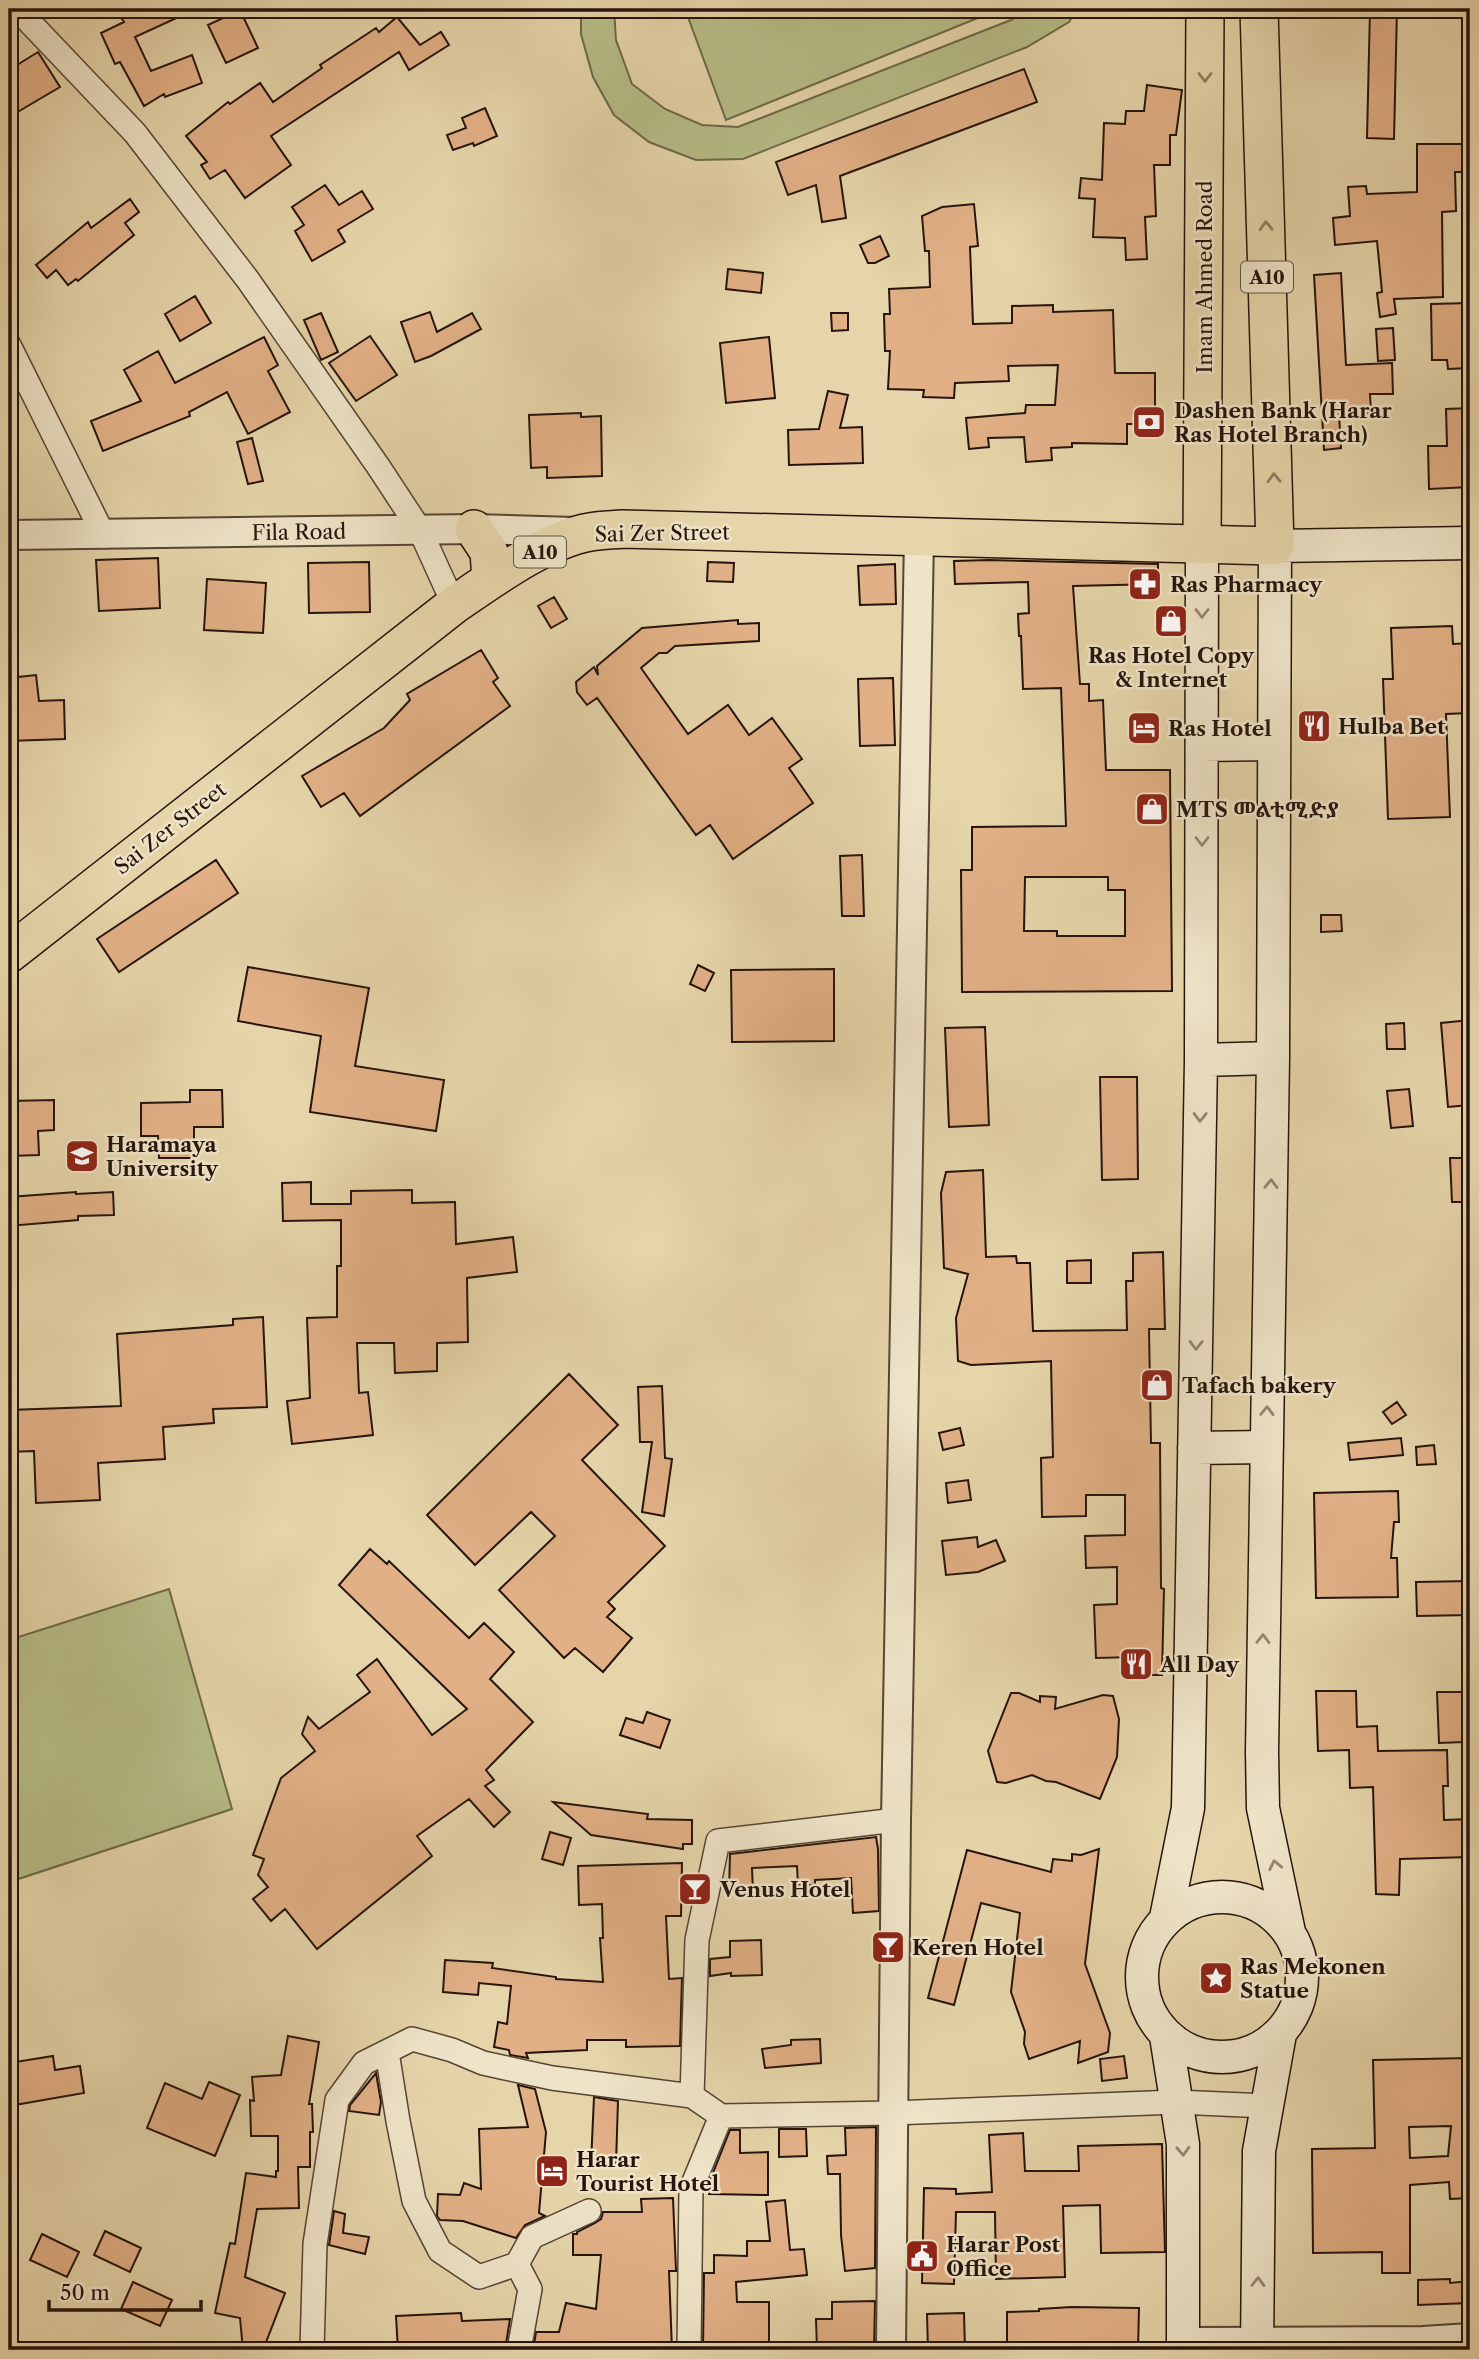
<svg xmlns="http://www.w3.org/2000/svg" width="1479" height="2359" viewBox="0 0 1479 2359" font-family="'Libre Caslon Text','Noto Serif Ethiopic',serif">
<style>
.green{fill:#b7bd87;stroke:#6e684a;stroke-width:2}
.building{fill:#e2b086;stroke:#26140d;stroke-width:2;fill-rule:evenodd}
.lines{fill:none;stroke-linecap:round;stroke-linejoin:round}
.minor-casing{stroke:#564434;stroke-width:26}
.tertiary-casing{stroke:#564434;stroke-width:32}
.secondary-casing{stroke:#26140d;stroke-width:35}
.trunk-casing{stroke:#26140d;stroke-width:40}
.minor{stroke:#efe4c8;stroke-width:23}
.tertiary{stroke:#efe4c8;stroke-width:28}
.secondary{stroke:#efe4c8;stroke-width:32}
.trunk{stroke:#e6d5aa;stroke-width:37}
.oneway{stroke:#907e63}
.oneway2{stroke:#958674}
.labels{text-anchor:middle;dominant-baseline:central;stroke-width:5;stroke-linejoin:round;paint-order:stroke}
.shield{fill:#efe4c8;stroke:#625245;stroke-width:2}
.shield-label{font-size:19px;font-weight:bold;fill:#26140d}
.street-label{font-size:21px;fill:#26140d;stroke:#efe4c8}
.poi-label{font-size:21px;font-weight:bold;fill:#26140d;stroke:#efe4c8;text-anchor:start}
</style>
<rect width="100%" height="100%" fill="#e6d5aa"/>
<filter id="stains"><feTurbulence type="fractalNoise" baseFrequency=".00286" numOctaves="4"/><feColorMatrix values="0 0 0 0 .2 0 0 0 0 .09 0 0 0 0 .02 0 0 0 .5 -.17"/></filter>
<radialGradient id="worn" r=".72"><stop offset=".6" stop-color="#630" stop-opacity="0"/><stop offset="1" stop-color="#630" stop-opacity=".3"/></radialGradient>
<path class="green" d="M581,9H614L616,40L632,84L665,109L702,125L738,127L1011,20L1029,9H1077L1069,22L1027,47L743,159L696,160L649,142L614,115L593,77L581,34Z
M685,9H1000L726,120Z
M169,1589L232,1809L9,1882V1640Z"/>
<path class="building" d="M115,9H196L135,37L151,71L192,55L202,83L165,97L164,94L144,106L120,62L115,64L101,33L124,22Z
M1370,9H1397L1394,139L1367,138Z
M240,10L258,48L226,63L208,25Z
M397,17L420,45L441,32L449,45L409,70L399,52L271,136L291,165L245,198L225,170L210,179L201,165L207,162L186,136L228,102L230,104L260,83L273,102L322,68L320,65L376,28L379,32Z
M38,52L60,87L9,117V70Z
M1024,69L1037,102L840,176L846,218L822,222L816,185L788,195L776,162Z
M1147,85L1182,90L1176,135H1170V165H1154L1156,216L1145,217L1147,259L1126,260L1125,238L1093,237L1095,199L1079,198L1081,178L1102,180L1104,123L1125,124L1126,111H1144Z
M485,108L497,136L474,146L473,143L453,150L447,135L466,128L462,118Z
M1417,144H1470V172H1455L1456,211L1442,212L1443,297L1394,299L1396,314L1380,317L1377,293L1382,292L1377,241L1335,245L1333,218L1350,216L1348,187L1366,186L1367,194L1417,192Z
M325,185L339,205L362,191L373,209L338,230L345,242L312,261L295,231L304,225L292,207Z
M130,199L139,212L125,223L134,235L78,281L76,279L68,285L56,270L47,278L36,265L88,222L91,228Z
M974,204L978,246L970,247L973,324L1012,323V306L1053,305V312L1113,310L1115,373H1155V424H1127V444L1072,443V447L1051,448L1052,460L1026,462L1024,437L988,438L989,447L969,449L966,418L1025,413L1026,405H1055L1058,365L1008,366L1009,381L955,383L954,398L923,397L924,390L888,389L890,351H885L884,314H890L889,289L930,287L929,251H925L922,216L942,207Z
M880,236L889,256L875,263H868L860,245Z
M728,269L763,273L761,293L726,289Z
M1341,273L1346,365L1392,363L1393,394H1370L1371,413L1339,414L1341,448L1324,450L1314,275Z
M195,296L211,323L180,341L165,314Z
M1470,303V368L1448,369L1447,360H1432L1431,304Z
M430,312L437,332L472,313L481,329L431,356L415,362L401,322Z
M321,313L338,352L321,360L304,320Z
M831,313H848V330L832,331Z
M1393,328L1395,360L1378,361L1376,329Z
M370,336L397,375L356,401L329,363Z
M264,337L278,365L268,371L290,412L248,434L227,392L189,412L190,416L103,451L91,421L141,401L124,370L158,351L175,383Z
M769,337L775,398L726,403L720,343Z
M828,391L848,395L840,428L862,427L863,463L789,465L788,430L819,429Z
M1470,408V487L1429,489L1428,446H1447L1446,409Z
M581,413V417L601,416L602,476L547,478V467L531,468L529,415Z
M252,438L263,481L248,484L237,442Z
M158,558L160,608L99,611L96,560Z
M989,560L1158,564V584L1073,586L1080,684H1089V701L1103,700L1106,770H1170L1172,991L962,992L961,870H972V827L1066,826L1061,688L1023,689L1021,636H1019L1018,614L1029,613L1028,582L955,584L954,561ZM1025,877H1108V890H1125V936H1057V931H1024Z
M369,562L370,612L309,613L308,563Z
M708,562L734,563L733,582L707,581Z
M895,564L896,604L860,605L858,566Z
M207,579L266,583L263,633L204,630Z
M554,597L567,619L551,628L538,606Z
M738,620V624L759,623V641L675,646L667,653H659L641,668L688,734L728,705L749,735L772,718L802,759L789,768L813,803L733,859L710,825L696,835L597,698L587,705L577,692L576,682L594,667L598,675L597,666L642,628Z
M1452,626L1453,644L1470,643V713L1446,714L1450,817L1388,819L1383,679H1393L1391,628Z
M481,650L498,678L493,682L510,706L360,816L344,793L321,807L302,776L384,728L410,700L407,694Z
M36,675L39,701L64,700L65,739L9,741V678Z
M893,678L895,745L860,746L858,679Z
M862,855L864,916H842L840,856Z
M216,860L238,893L119,972L97,939Z
M1321,915H1341L1342,931L1321,932Z
M698,965L714,973L705,991L690,984Z
M248,967L369,988L355,1066L444,1080L436,1131L310,1112L321,1036L238,1021Z
M834,969V1041L732,1042L731,970Z
M1470,1020V1105L1448,1107L1441,1023Z
M1404,1023L1405,1049H1387L1386,1024Z
M985,1027L989,1125L949,1127L945,1028Z
M1100,1077H1137L1138,1179L1102,1180Z
M1409,1089L1413,1126L1391,1128L1387,1091Z
M190,1090H222L223,1127H194V1158H159L158,1136H141V1103L190,1102Z
M54,1100V1130L38,1131L39,1155L9,1156V1101Z
M1450,1158H1470V1202H1452Z
M983,1170L986,1257L1016,1256L1017,1263H1030L1033,1331L1127,1330L1126,1281H1133V1253L1163,1252L1165,1329H1149L1151,1443H1160L1161,1588L1164,1589L1162,1675H1147V1673L1132,1671L1134,1657L1096,1658L1094,1605L1117,1604V1567L1086,1568L1085,1536L1125,1535V1495H1086V1516L1042,1517L1041,1458L1053,1457L1051,1361L971,1365L958,1361L956,1318L968,1274L944,1268L941,1193L946,1172Z
M311,1182V1204H351V1191L412,1190V1203L455,1202L456,1244L513,1237L517,1272L467,1278L468,1342L437,1343V1371L395,1373L394,1343H357L359,1393L368,1392L373,1435L292,1444L287,1401L310,1398L307,1318L337,1317V1266H341V1220L283,1221L282,1183Z
M76,1192V1194L113,1192L114,1215L78,1216V1220L9,1226V1197Z
M1091,1260V1283H1067V1261Z
M263,1317L267,1407L213,1409L214,1423L163,1427L165,1459L98,1463L100,1500L36,1503L34,1451L9,1452V1410L121,1406L117,1334L233,1325V1319Z
M569,1374L618,1425L582,1460L665,1546L608,1602L615,1609L607,1617L632,1638L603,1672L575,1648L564,1658L499,1590L555,1536L531,1512L475,1565L427,1515Z
M662,1386L665,1458L672,1459L664,1516L642,1512L652,1442H640L638,1387Z
M1397,1402L1406,1415L1392,1424L1383,1412Z
M960,1428L964,1445L943,1450L939,1433Z
M1401,1438L1403,1455L1350,1460L1348,1443Z
M1434,1445L1436,1464L1417,1465L1416,1447Z
M968,1480L971,1500L948,1503L946,1483Z
M1398,1491L1399,1522H1394L1391,1558H1397L1398,1597L1316,1598L1314,1493Z
M977,1537L978,1547L996,1540L1005,1561L978,1572L946,1575L942,1541Z
M370,1549L387,1564L389,1561L469,1638L484,1623L514,1652L490,1679L533,1722L486,1770L494,1780L485,1786L510,1812L494,1827L469,1799L417,1836L432,1856L317,1949L285,1909L271,1921L253,1899L268,1887L258,1875L264,1859L253,1855L281,1778L315,1751L302,1734L308,1717L319,1729L370,1692L357,1675L377,1659L432,1735L467,1709L339,1585Z
M1470,1581V1615L1417,1616L1416,1582Z
M1316,1691H1356L1357,1727L1377,1726L1378,1751L1447,1750L1448,1786H1443L1444,1820L1470,1819V1857L1400,1859L1399,1895L1376,1894L1373,1787L1350,1788L1349,1750L1318,1751Z
M1437,1692H1463L1464,1742L1439,1743Z
M1011,1693H1019L1040,1702V1696L1056,1697L1055,1709L1103,1695L1113,1696L1119,1719L1117,1757L1100,1799L1056,1782L1046,1781L1032,1775L1006,1783L997,1782L988,1751Z
M647,1712L670,1720L660,1748L620,1735L626,1718L643,1723Z
M553,1802L648,1814L647,1819L692,1820V1844H683V1849L591,1835Z
M550,1832L571,1838L563,1865L542,1859Z
M876,1837L878,1849L879,1911L853,1913L851,1878L815,1880V1885H798L797,1866L752,1868L753,1891L729,1892L730,1854Z
M1099,1849L1085,1964L1110,2033L1108,2052L1078,2063L1080,2041L1029,2059L1024,2044L1025,2032L1011,1992L1020,1913L981,1903L954,2005L928,1998L967,1850L1051,1872L1053,1859L1072,1861V1854L1081,1855Z
M682,1863L681,1916H666L669,1979L682,1978L680,2046L626,2047V2040H587V2050L526,2053L528,2058L510,2055L509,2050L494,2047L498,2022L507,2024L511,1986L479,1983L478,1995L443,1992L445,1960L493,1963L492,1968L556,1977V1979L603,1982L600,1938H603L602,1904L579,1905L578,1866Z
M761,1940L762,1975L731,1976V1973L710,1976V1959L730,1957V1941Z
M288,2036L319,2042L309,2104H312L313,2132H310V2167H298L299,2208L257,2209L245,2277L285,2293L263,2350H243L240,2318L215,2313L230,2243L235,2244L246,2173L276,2177V2171H278V2136H251L250,2100L254,2101L252,2077L281,2075Z
M820,2039L821,2063L765,2068L762,2049L791,2045V2040Z
M53,2056L55,2070L80,2066L84,2093L9,2106V2063Z
M1124,2056L1127,2078L1102,2081L1100,2059Z
M1470,2058V2198L1450,2199L1449,2182L1410,2185V2273H1382V2252L1313,2253L1312,2149L1375,2148L1373,2060ZM1451,2126L1448,2156L1410,2158L1409,2127Z
M376,2073L381,2102L379,2115L349,2111L350,2105Z
M209,2082L240,2095L215,2156L147,2128L165,2083L202,2099Z
M518,2085L535,2089L546,2132L539,2213L545,2216L525,2225L516,2238L463,2221L440,2220L437,2216L438,2194L460,2195L464,2183L481,2189L479,2129L528,2127Z
M594,2097L618,2101L616,2164L591,2163Z
M876,2127L875,2268L845,2271L841,2235L840,2174H828L827,2156L846,2155L845,2128Z
M779,2129H806L807,2156L779,2157Z
M730,2130H740V2153L768,2152V2195L709,2194V2183Z
M1023,2133L1025,2171H1079L1078,2146L1162,2144L1165,2252L1101,2253L1100,2205L1063,2206L1065,2277L996,2279L995,2212H956L954,2284L922,2283L924,2188L956,2189V2194L992,2192L989,2135Z
M673,2198L676,2271H669L672,2350H533L536,2332H559L566,2303L596,2309L601,2255H573V2234H577V2232L595,2223L601,2219L603,2212H642L641,2199Z
M785,2200L790,2250L804,2249L807,2275L736,2282L737,2302H769V2350H703L704,2273H714V2255L747,2256V2241H770L766,2202Z
M334,2211L345,2214L343,2233L369,2237L365,2254L329,2245Z
M105,2231L141,2248L130,2272L94,2255Z
M42,2234L79,2252L67,2277L30,2260Z
M1450,2279V2283L1470,2281V2303L1418,2305V2280Z
M133,2282L172,2300L160,2326L121,2309Z
M875,2301L874,2350H817L816,2319H832V2302Z
M1072,2307L1139,2308L1138,2350H1102L1103,2344L1051,2342V2350H1035V2348H1007V2312L1039,2311V2309Z
M461,2313L462,2321L510,2319L505,2350H398L396,2316Z
M964,2313L965,2350H928L927,2314Z"/>
<g class="lines">
<g class="minor-casing">
<path id="minor" d="M17,9L135,133L248,280L378,466L420,530L454,605
M9,345L104,536
M387,2052L398,2121L414,2201L440,2251L479,2277L517,2264L532,2237L589,2211
M692,2096L697,1940L718,1841L896,1820
M517,2264L530,2289L519,2350
M312,2350L315,2244L337,2100L364,2063L412,2039L452,2050L483,2063L552,2078L692,2096L721,2116L892,2113L1176,2102L1267,2106
M689,2350L691,2189L721,2116"/>
</g>
<g class="tertiary-casing">
<path id="tertiary" d="M9,535L474,529L575,532
M1183,2342L1423,2341L1470,2338
M891,2350L896,1820L919,537"/>
</g>
<g class="secondary-casing">
<path id="secondary" d="M1202,745L1274,744
M1201,1060L1273,1058
M1194,1448L1267,1447
M1142 1977a80 80 0 1 1 160 0a80 80 0 1 1-160 0Z
M1166,1918L1188,1808L1201,1060L1202,545
M1289,1932L1263,1808L1262,1752L1273,1058L1275,546L1470,543
M1166,2036L1183,2144V2350
M1257,2350L1259,2151L1280,2034"/>
</g>
<g class="trunk-casing">
<path id="trunk" d="M474,529L489,552L491,579
M1202,545L1205,9
M9,954L454,605C492,579 545,540 590,532C601,530 612,530 623,529L1275,546L1259,9"/>
</g>
<use href="#minor" class="minor"/>
<use href="#tertiary" class="tertiary"/>
<use href="#secondary" class="secondary"/>
<use href="#trunk" class="trunk"/>
</g>
<defs><path id="oneway-chevron" d="M-2-3.5L2.5 0L-2 3.5" fill="none" stroke-width="1.6" stroke-linecap="round" stroke-linejoin="round" transform="scale(1.75)"/></defs>
<g class="oneway">
<use href="#oneway-chevron" transform="translate(1205 77) rotate(90)"/>
<use href="#oneway-chevron" transform="translate(1266 226) rotate(-92)"/>
<use href="#oneway-chevron" transform="translate(1274 478) rotate(-92)"/>
</g>
<g class="oneway2">
<use href="#oneway-chevron" transform="translate(1202 613) rotate(90)"/>
<use href="#oneway-chevron" transform="translate(1202 841) rotate(90)"/>
<use href="#oneway-chevron" transform="translate(1200 1117) rotate(91)"/>
<use href="#oneway-chevron" transform="translate(1271 1184) rotate(-89)"/>
<use href="#oneway-chevron" transform="translate(1196 1345) rotate(91)"/>
<use href="#oneway-chevron" transform="translate(1267 1411) rotate(-89)"/>
<use href="#oneway-chevron" transform="translate(1263 1639) rotate(-89)"/>
<use href="#oneway-chevron" transform="translate(1275 1865) rotate(-102)"/>
<use href="#oneway-chevron" transform="translate(1183 2151) rotate(88)"/>
<use href="#oneway-chevron" transform="translate(1258 2282) rotate(-89)"/>
</g>
<defs>
<g id="bank-square" transform="scale(1.75)"><rect x="-9" y="-9" width="18" height="18" rx="4" fill="#8f2418" stroke="#efe4c8"/><path d="M-6-4H6V4H-6ZM0-2.3a2.3 2.3 0 1 0 0 4.6a2.3 2.3 0 1 0 0-4.6Z" fill="#fff"/></g>
<g id="pharmacy-square" transform="scale(1.75)"><rect x="-9" y="-9" width="18" height="18" rx="4" fill="#8f2418" stroke="#efe4c8"/><path d="M-2-6h4v4h4v4h-4v4h-4v-4h-4v-4h4Z" fill="#fff"/></g>
<g id="shop-square" transform="scale(1.75)"><rect x="-9" y="-9" width="18" height="18" rx="4" fill="#8f2418" stroke="#efe4c8"/><path d="M-5-2.5h2.3a2.7 3.5 0 0 1 5.4 0H5L5.5 6h-11ZM-1.5-2.5h3a1.5 2.3 0 0 0-3 0Z" fill="#fff"/></g>
<g id="restaurant-square" transform="scale(1.75)"><rect x="-9" y="-9" width="18" height="18" rx="4" fill="#8f2418" stroke="#efe4c8"/><path d="M-5-6h1v4h1v-4h1v4h1v-4h1v5L-1.5 .5V6h-2V.5L-5-1ZM5-6V6H3V1.5H1.5Q1.5-4 5-6Z" fill="#fff"/></g>
<g id="hotel-square" transform="scale(1.75)"><rect x="-9" y="-9" width="18" height="18" rx="4" fill="#8f2418" stroke="#efe4c8"/><path d="M-6-4.5h1.5V1H6V5H4.5V3h-9V5H-6ZM-4 0a1.8 1.8 0 1 1 3.6 0ZM.5 0V-2.5h3Q6-2.5 6 0Z" fill="#fff"/></g>
<g id="university-square" transform="scale(1.75)"><rect x="-9" y="-9" width="18" height="18" rx="4" fill="#8f2418" stroke="#efe4c8"/><path d="M0-5L7-2L0 1L-7-2ZM-4 1L0 2.5L4 1V4Q0 6-4 4Z" fill="#fff"/></g>
<g id="bar-square" transform="scale(1.75)"><rect x="-9" y="-9" width="18" height="18" rx="4" fill="#8f2418" stroke="#efe4c8"/><path d="M-6-5H6L.8 .8V4.5H3.5V6h-7V4.5H-.8V.8Z" fill="#fff"/></g>
<g id="sight-square" transform="scale(1.75)"><rect x="-9" y="-9" width="18" height="18" rx="4" fill="#8f2418" stroke="#efe4c8"/><path d="M0-6L1.8-2.2L6-1.7L2.9 1.2L3.7 5.4L0 3.3L-3.7 5.4L-2.9 1.2L-6-1.7L-1.8-2.2Z" fill="#fff"/></g>
<g id="civic-square" transform="scale(1.75)"><rect x="-9" y="-9" width="18" height="18" rx="4" fill="#8f2418" stroke="#efe4c8"/><path d="M-.6-6.5H3V-4.5H.6V-3L4-1V1h2V6H-6V1h2V-1L-.6-3ZM-1.2 2.5V6h2.4V2.5Z" fill="#fff"/></g>
</defs>
<g fill-rule="evenodd">
<use href="#bank-square" x="1149" y="422"/>
<use href="#pharmacy-square" x="1145" y="584"/>
<use href="#shop-square" x="1171" y="621"/>
<use href="#restaurant-square" x="1314" y="726"/>
<use href="#hotel-square" x="1144" y="728"/>
<use href="#shop-square" x="1152" y="809"/>
<use href="#university-square" x="82" y="1156"/>
<use href="#shop-square" x="1157" y="1385"/>
<use href="#restaurant-square" x="1136" y="1664"/>
<use href="#bar-square" x="695" y="1889"/>
<use href="#bar-square" x="888" y="1947"/>
<use href="#sight-square" x="1216" y="1978"/>
<use href="#hotel-square" x="552" y="2171"/>
<use href="#civic-square" x="922" y="2256"/>
</g>
<g class="labels">
<g class="shield">
<rect x="1241" y="261.5" width="52" height="31" rx="5"/>
<rect x="514" y="536.5" width="52" height="31" rx="5"/>
</g>
<g class="shield-label">
<text x="1267" y="277">A10</text>
<text x="540" y="552">A10</text>
</g>
<g class="street-label">
<text transform="translate(1204 277) rotate(-90)">Imam Ahmed Road</text>
<text transform="translate(299 532) rotate(-1)">Fila Road</text>
<text transform="translate(662 533) rotate(-1)">Sai Zer Street</text>
<text transform="translate(170 828) rotate(-38)">Sai Zer Street</text>
</g>
<g class="poi-label">
<text x="1174" y="410">Dashen Bank (Harar<tspan x="1174" dy="24">Ras Hotel Branch)</tspan></text>
<text x="1170" y="584">Ras Pharmacy</text>
<text x="1171" y="655" text-anchor="middle">Ras Hotel Copy<tspan x="1171" dy="24">&amp; Internet</tspan></text>
<text x="1338" y="726">Hulba Bet</text>
<text x="1168" y="728">Ras Hotel</text>
<text x="1176" y="809">MTS መልቲሚድያ</text>
<text x="106" y="1144">Haramaya<tspan x="106" dy="24">University</tspan></text>
<text x="1182" y="1385">Tafach bakery</text>
<text x="1160" y="1664">All Day</text>
<text x="720" y="1889">Venus Hotel</text>
<text x="912" y="1947">Keren Hotel</text>
<text x="1240" y="1966">Ras Mekonen<tspan x="1240" dy="24">Statue</tspan></text>
<text x="576" y="2159">Harar<tspan x="576" dy="24">Tourist Hotel</tspan></text>
<text x="946" y="2244">Harar Post<tspan x="946" dy="24">Office</tspan></text>
</g>
</g>
<rect width="1479" height="2359" fill="none" stroke="#e6d5aa" stroke-width="35"/>
<rect x="10" y="10" width="1458" height="2338" fill="none" stroke="#26140d" stroke-width="3.5"/>
<rect x="18" y="18" width="1444" height="2324" fill="none" stroke="#26140d" stroke-width="2"/>
<path d="M49 2300v10h152v-10" fill="none" stroke="#26140d" stroke-width="3.5"/>
<text x="60" y="2300" font-size="21" fill="#26140d" stroke="#efe4c8" stroke-width="5" paint-order="stroke">50 m</text>
<rect width="100%" height="100%" filter="url(#stains)"/>
<rect width="100%" height="100%" fill="url(#worn)"/>
</svg>
